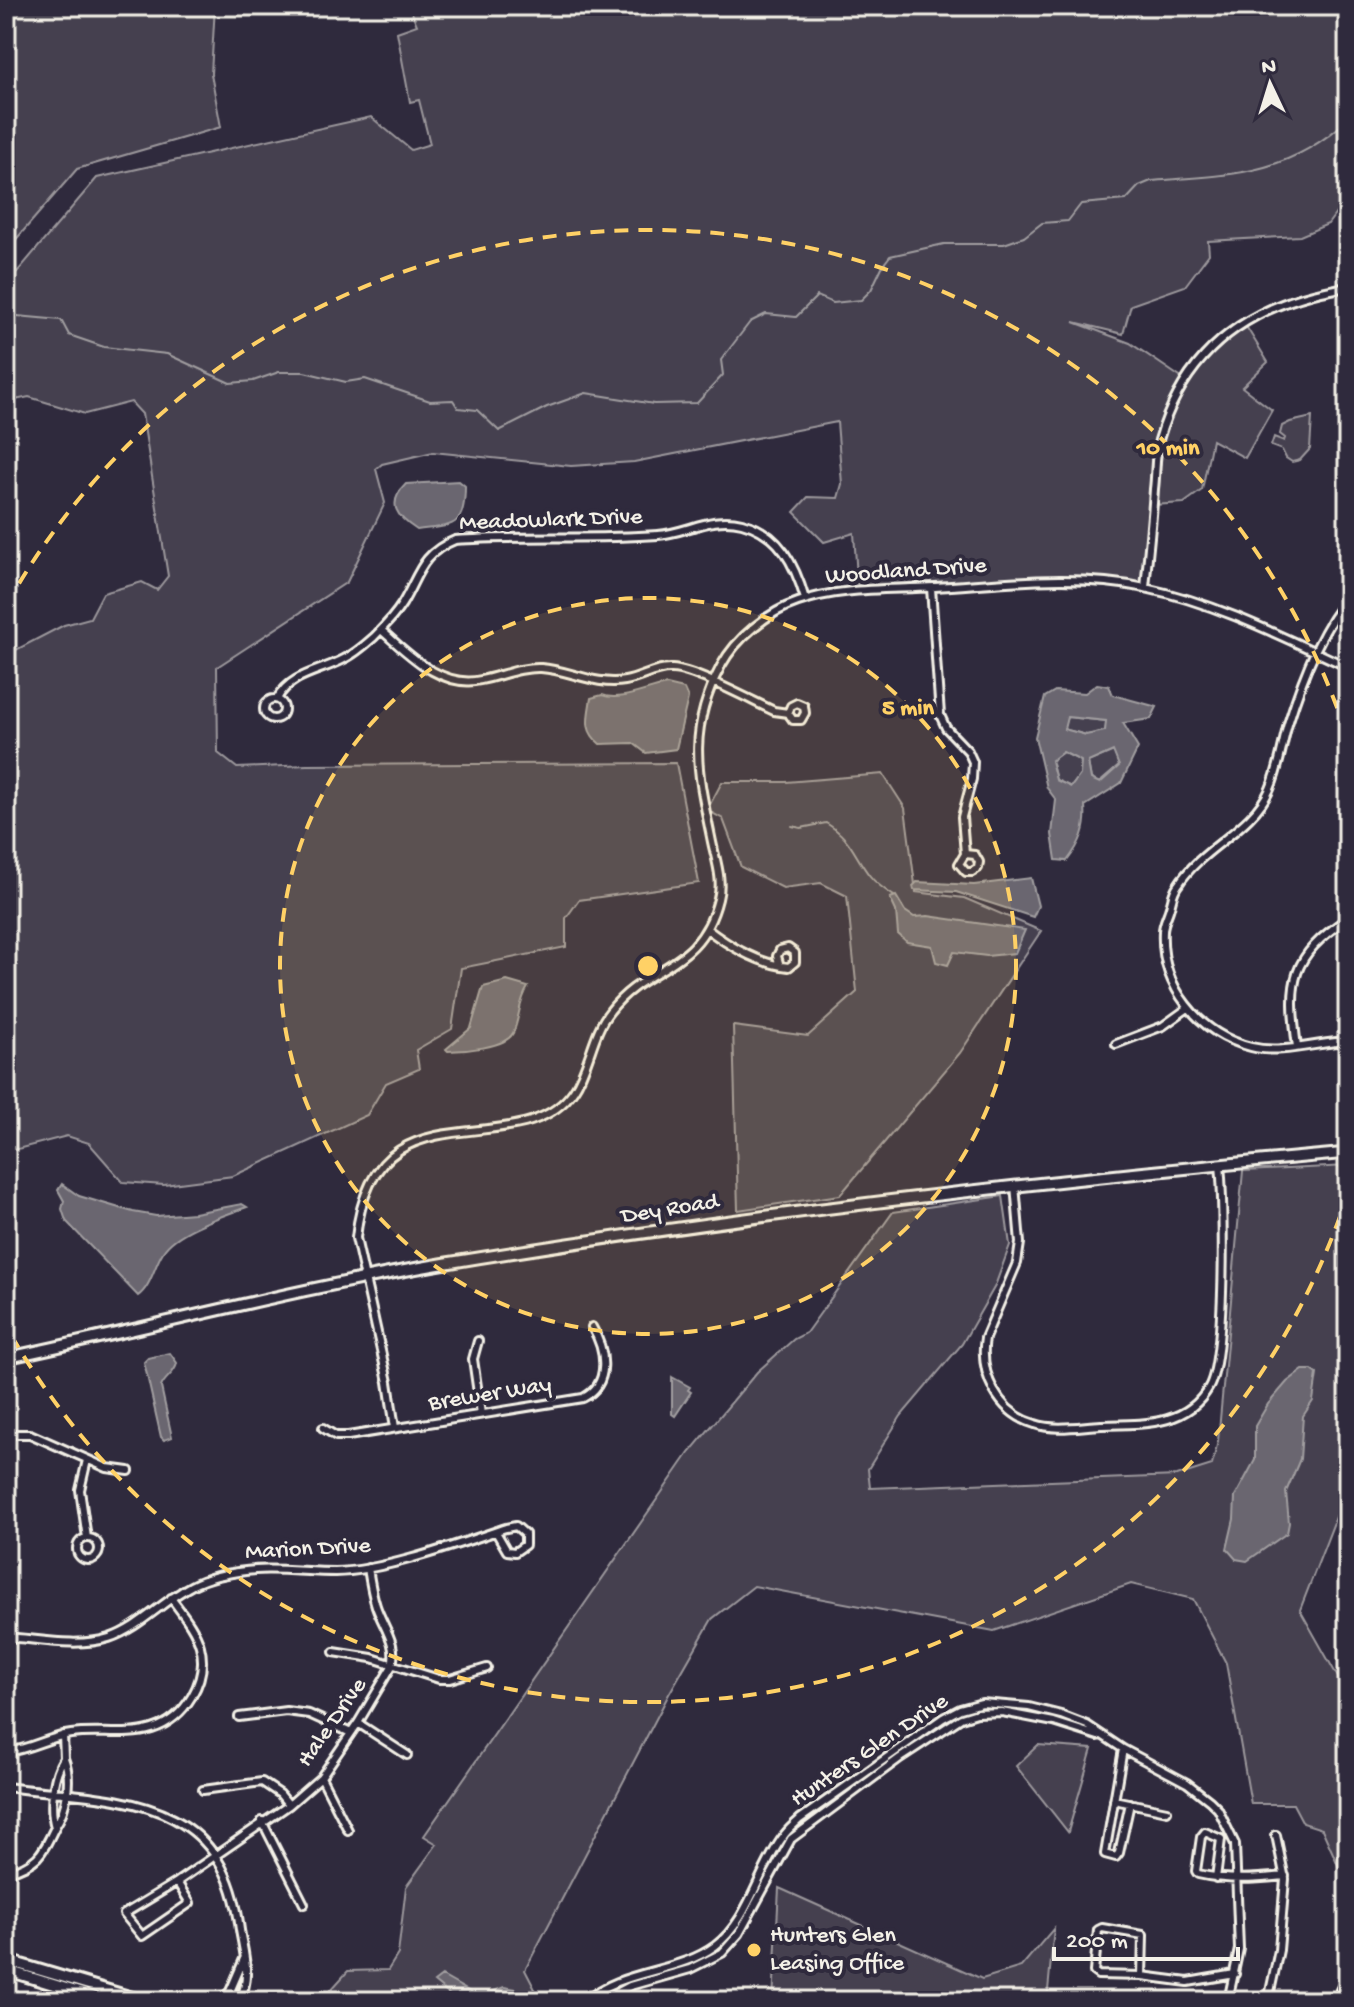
<svg xmlns="http://www.w3.org/2000/svg" width="1354" height="2007" viewBox="0 0 1354 2007" font-family="'Gochi Hand',sans-serif">
<style>
.green{fill:#454050;stroke:#9c989c;stroke-width:2}
.water{fill:#6a6670;stroke:#a19ea0;stroke-width:2;fill-rule:evenodd}
.lines{fill:none;stroke-linecap:round;stroke-linejoin:round}
.stream{stroke:#a19ea0;stroke-width:2}
.street-casing{stroke:#f4f1e8;stroke-width:12}
.secondary-casing{stroke:#f4f1e8;stroke-width:15}
.street{stroke:#2f2a3d;stroke-width:6}
.secondary{stroke:#2f2a3d;stroke-width:9}
.ring{fill:none;stroke:#ffd166;stroke-width:4;stroke-dasharray:14 10}
.poi-dot{fill:#ffd166;stroke:#2f2a3d;stroke-width:3}
.labels{text-anchor:middle;dominant-baseline:central;stroke-width:8;stroke-linejoin:round;paint-order:stroke}
.street-label{font-size:24px;fill:#f4f1e8;stroke:#2f2a3d}
.poi-label{font-size:24px;fill:#f4f1e8;stroke:#2f2a3d;text-anchor:start}
.centre{fill:#ffd166;stroke:#2f2a3d;stroke-width:4}
.ring-label{font-size:24px;text-anchor:middle;font-weight:bold;fill:#ffd166;stroke:#2f2a3d;stroke-width:8;stroke-linejoin:round;paint-order:stroke}
</style>
<rect width="100%" height="100%" fill="#2f2a3d"/>
<filter id="ink" filterUnits="userSpaceOnUse"><feTurbulence type="fractalNoise" baseFrequency=".0125" numOctaves="2"/><feDisplacementMap in="SourceGraphic" scale="16" xChannelSelector="R" yChannelSelector="G"/><feConvolveMatrix kernelMatrix="1 2 1 2 8 2 1 2 1" color-interpolation-filters="sRGB"/></filter>
<g filter="url(#ink)">
<path class="green" d="M6,6H215L211,74L221,127L77,169L6,251Z
M409,6H1348V197L1328,224L1300,236L1208,241L1209,254L1185,286L1131,305L1123,334L1074,322L1130,343L1186,381L1244,323L1268,362L1242,387L1272,410L1245,458L1212,440L1202,490L1184,503L1153,505L1146,588L1000,583L858,592L854,533L824,542L794,512L808,497L838,498L842,484L837,422L634,462L571,466L433,452L382,464L376,469L385,503L347,582L217,667L218,753L237,768L307,765L676,763L699,883L579,900L566,918V947L461,968L452,1029L416,1050L419,1069L386,1083L367,1115L233,1176L164,1185L123,1182L89,1143L67,1136L6,1152V655L64,625L90,618L103,593L142,582L157,590L168,576L142,414L131,402L85,414L29,397L6,402V285L97,178L371,117L411,150L430,144L419,100L410,102L397,32L417,25Z
M1312,417L1310,449L1300,460L1292,462L1286,458L1282,450L1271,446L1274,437L1284,441L1285,438L1280,434L1282,426L1290,422Z
M1067,717L1107,721L1105,731L1087,735L1063,729Z
M1114,751L1119,766L1099,783L1091,779L1088,762Z
M1063,752L1081,761L1080,775L1071,787L1056,780L1051,760Z
M883,774L905,808L916,892L964,898L1041,931L960,1053L840,1195L738,1210L733,1026L808,1036L857,992L847,896L821,883L783,888L741,867L723,819L707,810L722,782H786Z
M1348,1166V1486L1300,1610L1348,1695V1871L1339,1867L1322,1829L1303,1823L1293,1804H1251L1226,1663L1193,1599L1131,1584L994,1631L754,1586L712,1619L669,1694L525,1970L541,2001H321L348,1971L388,1970L398,1954L406,1887L437,1844L424,1836L689,1453L757,1372L794,1339L806,1333L893,1212L1003,1196L1010,1245L995,1286L962,1344L901,1416L868,1469L870,1488L1177,1476L1212,1465L1218,1441L1243,1171Z
M1038,1745L1092,1749L1068,1832L1016,1766Z
M779,1888L982,1979L1021,1967L1054,1928L1047,2001H773Z"/>
<path class="water" d="M459,481L465,486C465,529 453,525 417,530C397,517 386,504 406,484Z
M1097,684L1109,686L1113,695L1157,707L1151,719L1123,723L1138,748L1121,783L1085,806C1087,828 1081,843 1067,861L1056,860L1052,834L1056,800L1047,788L1035,737L1045,697L1055,691L1085,693ZM1067,717L1106,721L1105,731L1086,735L1064,729ZM1113,751L1119,766L1100,783L1091,779L1088,762ZM1063,752L1081,761L1080,775L1071,787L1056,780L1051,761Z
M667,685L684,689L688,698L676,749L646,753L633,743L600,744C583,730 588,718 591,698L602,695C621,702 647,688 667,685Z
M1031,878L1038,906L1033,917L956,892L914,890L913,886L917,882L974,885Z
M896,896L905,911L914,917L928,916L1025,930L1015,953L987,956L954,952L948,965L936,962L932,946L907,942L898,934L896,911L890,898Z
M507,981L528,987C518,1003 520,1018 513,1033C506,1048 462,1051 448,1051L446,1049L471,1028L483,987Z
M62,1184L79,1196L133,1212L156,1216L194,1213L242,1204L247,1207C225,1215 175,1231 163,1252C154,1266 151,1287 138,1296L66,1221L62,1209L64,1201L58,1190Z
M170,1353L177,1363C175,1374 165,1377 161,1387L172,1437L164,1440L161,1437L144,1362L148,1358Z
M1303,1370H1312L1317,1374L1313,1401L1303,1416L1300,1459L1286,1492L1289,1523L1287,1533L1247,1561L1236,1559L1227,1549L1234,1519L1235,1497L1255,1460V1426L1268,1404L1287,1382Z
M672,1377L690,1387L688,1390L691,1392L675,1416L672,1414Z
M442,1976L479,1997L504,1987L516,1989L522,2000L457,2001L434,1982Z"/>
<g class="lines">
<path class="stream" d="M6,315L61,320L69,335L104,347L167,354L230,383L253,381L279,372H304L346,382L365,379L430,401L453,400L458,408L477,410L499,431L547,407L586,393L654,404L697,403L723,375L721,360L750,322L766,314L796,317L817,296L833,303L861,300L871,290L883,265L890,256L944,244H1004L1024,237L1042,223L1068,221L1081,204L1126,200L1139,186L1151,181C1229,175 1288,176 1348,119
M792,826L801,828L826,823C852,839 853,854 870,876C876,884 885,890 894,896"/>
<g class="street-casing">
<path id="street" d="M931,588L940,715L946,728L968,751L973,762L972,779L962,817L965,854L959,864L966,872H972L978,868L979,862L975,855L965,854
M1145,588C1148,555 1152,522 1154,489C1156,474 1155,455 1159,440C1186,346 1255,301 1348,287
M1348,598C1320,629 1300,685 1288,724C1282,745 1279,769 1270,789C1252,830 1202,847 1178,885C1173,891 1172,900 1170,907C1168,915 1163,923 1163,931C1160,986 1199,1034 1251,1047C1282,1055 1317,1042 1348,1041
M381,630C408,653 440,689 481,680C501,676 520,667 541,668C570,670 595,686 625,681C642,678 655,668 672,669C695,670 750,700 774,711L788,713L793,720H801L805,713L804,706L797,703L791,706L788,713
M264 709a10 10 0 1 1 20 0a10 10 0 1 1-20 0Z
M277,699C291,673 320,672 344,659C355,654 365,645 374,637C384,627 394,617 402,604C419,576 420,554 455,540C522,535 590,540 658,535C687,533 711,515 742,523C780,533 795,565 805,599
M707,929C732,948 759,964 789,967L795,962V953L788,948L780,950L777,956L779,963
M1116,1044L1163,1026L1188,1008
M1297,1047C1288,981 1290,957 1348,918
M1015,1185L1020,1243L1017,1263L985,1338C979,1374 998,1413 1035,1424C1055,1431 1080,1426 1101,1425C1141,1424 1187,1427 1209,1387C1226,1357 1224,1204 1220,1165
M478,1341L473,1359L481,1414
M323,1428L336,1436H348L583,1398C611,1384 606,1351 592,1327
M395,1428L388,1382L356,1238C372,1076 520,1170 574,1090C590,1066 592,1033 610,1011C647,963 700,971 718,899C723,880 716,861 712,842C698,773 686,732 721,666C736,638 768,612 798,602C841,587 889,590 935,587C1004,583 1076,573 1145,588C1216,603 1283,637 1348,667
M6,1434H30L107,1468L129,1471
M87,1460L80,1490L87,1538
M77 1549a11 11 0 1 1 22 0a11 11 0 1 1-22 0Z
M6,1637C39,1639 77,1648 109,1638C136,1629 157,1607 181,1592C195,1582 214,1576 232,1573C266,1566 301,1572 335,1572C385,1571 458,1544 506,1528L516,1526L525,1534V1545L515,1552L507,1551L496,1532
M334,1652L372,1658L439,1679H450L487,1668
M239,1717L286,1711L309,1714L351,1733
M358,1723L407,1755
M63,1735L64,1758
M1123,1749L1105,1854L1116,1857L1119,1853L1130,1803
M6,1752C29,1750 49,1737 71,1734C98,1730 126,1737 152,1729C185,1719 209,1680 200,1646C195,1628 182,1613 171,1598
M64,1758C72,1778 67,1809 55,1827C49,1808 53,1775 64,1758Z
M321,1777L348,1830
M6,1787C114,1801 223,1790 240,1930C244,1954 252,1978 239,2001
M203,1790L262,1782L280,1794L289,1805
M1114,1800L1167,1811
M262,1821L304,1904
M6,1873C38,1863 41,1856 55,1827
M1216,1878L1221,1839L1205,1832L1201,1837L1196,1871L1198,1874C1228,1881 1255,1879 1285,1876
M177,1882L289,1805L321,1777L358,1723L392,1666C398,1643 383,1627 376,1606C372,1594 370,1581 368,1568
M177,1882L190,1903L142,1936L124,1914Z
M1102,1928L1143,1935L1142,1976L1098,1975L1094,1972L1098,1930Z
M1142,1976L1188,1982L1235,1974
M228,1996L244,1959
M9,2001L10,1997
M586,2001C621,1969 677,1974 715,1946C749,1921 758,1870 783,1837C787,1830 794,1825 800,1819L943,1718L960,1709L982,1703L1029,1707L1061,1715L1087,1725L1123,1749L1187,1783L1210,1801L1218,1809L1235,1844L1239,1949L1228,2001
M602,2001L630,1986L690,1969L722,1953L739,1934L791,1839L900,1758L961,1718L977,1713L1002,1712L1054,1722L1098,1736
M1268,2001L1279,1950L1285,1879L1276,1835
M1339,2001L1340,1990L1348,1975"/>
</g>
<g class="secondary-casing">
<path id="secondary" d="M6,1358C153,1327 299,1288 447,1263C746,1214 1046,1180 1348,1153
M6,1960L144,2001
M6,1970L107,2001
M220,2001L231,1993"/>
</g>
<use href="#street" class="street"/>
<use href="#secondary" class="secondary"/>
</g>
</g>
<circle cx="648" cy="966" r="368" fill="#ffd166" fill-opacity=".12"/>
<g class="ring">
<circle cx="648" cy="966" r="368"/>
<path d="M1348 1193A736 736 0 0 1 7 1328M7 604A736 736 0 0 1 1348 739"/>
</g>
<circle class="poi-dot" cx="754" cy="1950" r="8"/>
<g class="labels">
<g class="street-label">
<text transform="translate(551 521) rotate(-2)">Meadowlark Drive</text>
<text transform="translate(906 572) rotate(-4)">Woodland Drive</text>
<text transform="translate(670 1210) rotate(-9)">Dey Road</text>
<text transform="translate(490 1395) rotate(-9)">Brewer Way</text>
<text transform="translate(308 1550) rotate(-3)">Marion Drive</text>
<text transform="translate(333 1723) rotate(-55)">Hale Drive</text>
<text transform="translate(870 1751) rotate(-34)">Hunters Glen Drive</text>
</g>
<g class="poi-label">
<text x="770" y="1936">Hunters Glen<tspan x="770" dy="28">Leasing Office</tspan></text>
</g>
</g>
<circle cx="648" cy="966" r="12" class="centre"/>
<g class="ring-label">
<text x="1168" y="454">10 min</text>
<text x="908" y="714">5 min</text>
</g>
<rect width="1354" height="2007" fill="none" stroke="#2f2a3d" stroke-width="32"/>
<rect x="16" y="16" width="1322" height="1975" fill="none" stroke="#f4f1e8" stroke-width="3" filter="url(#ink)"/>
<g transform="translate(1270 84) rotate(356)" stroke="#2f2a3d" stroke-width="6" paint-order="stroke">
<path d="M0-6L14 30L0 20L-14 30Z" fill="#f4f1e8"/>
<text y="-12" font-size="22" font-weight="bold" text-anchor="middle" fill="#f4f1e8">N</text>
</g>
<path d="M1054 1947v12h184v-12" fill="none" stroke="#f4f1e8" stroke-width="4"/>
<text x="1066" y="1947" font-size="24" fill="#f4f1e8" stroke="#2f2a3d" stroke-width="6" paint-order="stroke">200 m</text>
</svg>
